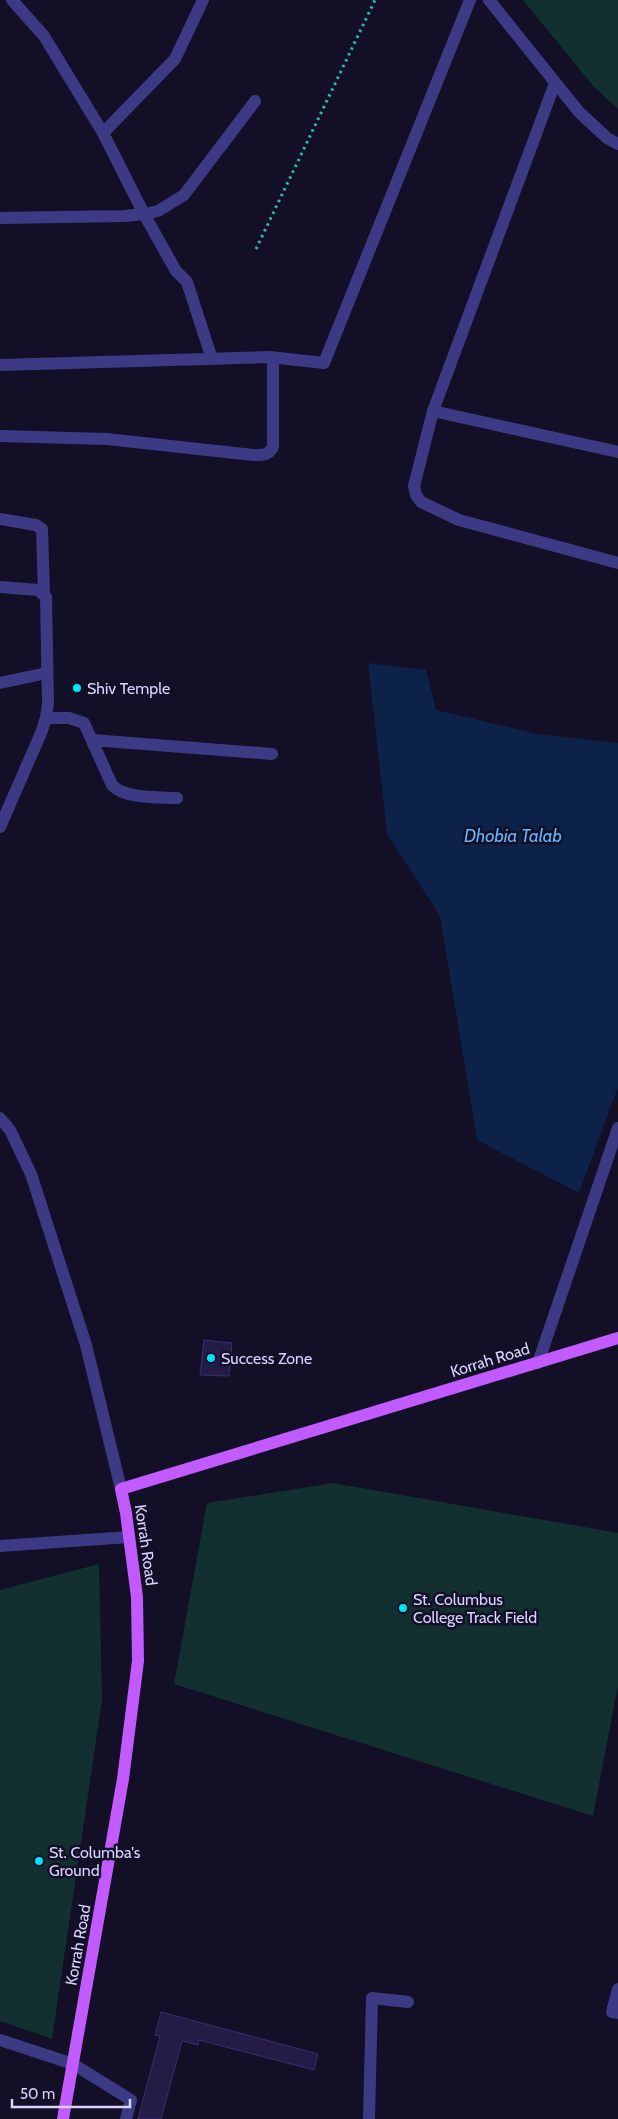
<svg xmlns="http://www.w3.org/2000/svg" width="618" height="2119" viewBox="0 0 618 2119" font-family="Cabin,sans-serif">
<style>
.green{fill:#12302f}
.water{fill:#0c2248}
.building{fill:#241b47;stroke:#3b2d73}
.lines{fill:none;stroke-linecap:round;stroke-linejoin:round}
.path{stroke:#2fb8b0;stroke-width:3;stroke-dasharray:2.5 4;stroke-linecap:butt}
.minor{stroke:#3d3a85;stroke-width:12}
.major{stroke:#c25bff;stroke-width:12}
.poi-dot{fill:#00e5ff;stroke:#130f26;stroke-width:2}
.labels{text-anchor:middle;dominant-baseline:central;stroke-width:5;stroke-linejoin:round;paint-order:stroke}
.poi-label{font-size:16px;fill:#d9d4ff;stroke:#130f26;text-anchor:start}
.street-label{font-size:16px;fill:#d9d4ff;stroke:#130f26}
.water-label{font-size:18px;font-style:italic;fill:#62b6ff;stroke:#130f26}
</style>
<rect width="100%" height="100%" fill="#130f26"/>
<path class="green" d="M523,0H618V109L594,87Z
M333,1483L618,1533V1685L593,1816L174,1684L207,1503Z
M99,1564L102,1700L52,2039L0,2021V1590Z"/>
<path class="water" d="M368,663L426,670L436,710L537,734L618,743V1087L579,1193L477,1140L440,916L387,834Z"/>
<path class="building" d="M204,1340L232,1343L229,1376L200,1375Z
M161,2012L318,2054L314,2070L199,2040L198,2045L182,2041L161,2119H138L160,2036L155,2035Z"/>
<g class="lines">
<path class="path" d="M256,249L375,0"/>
<path class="minor" d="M12,0L44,36L103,133L144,214L176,271L187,282L212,359
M489,0L579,112L607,138L618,144
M555,83L433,411L414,486L416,495L421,502L459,520L618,563
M103,133L175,59L203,0
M0,218L125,216L144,214L158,211L184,195L255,101
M0,365L270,357L324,363L470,0
M433,411L618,452
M0,436L107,439L253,455C262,455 268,456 273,447V358
M0,519L36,525L42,529L44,593
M0,587L38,590L46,597L48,703L46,718L41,733L0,827
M0,683L47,673
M46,718H69L84,723L112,785C124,799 160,797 177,798
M92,740L272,754
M0,1118L10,1130L31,1174L86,1345L121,1489
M538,1363L618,1128
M0,1546L129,1537
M618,1989L612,2012L618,2013
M0,2040L73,2064L131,2100L126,2119
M369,2119L372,1998L408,2002"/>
<path class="major" d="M63,2119L123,1779L138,1661L137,1597L126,1513L121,1489L618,1338"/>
</g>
<g class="poi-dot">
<circle cx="77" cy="688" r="5"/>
<circle cx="211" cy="1358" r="5"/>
<circle cx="403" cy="1608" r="5"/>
<circle cx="39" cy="1861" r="5"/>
</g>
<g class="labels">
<g class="poi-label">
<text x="87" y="688">Shiv Temple</text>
<text x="221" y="1358">Success Zone</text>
<text x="413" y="1599">St. Columbus<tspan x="413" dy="18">College Track Field</tspan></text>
<text x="49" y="1852">St. Columba's<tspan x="49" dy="18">Ground</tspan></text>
</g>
<g class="street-label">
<text transform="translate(490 1360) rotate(-17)">Korrah Road</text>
<text transform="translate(146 1545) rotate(82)">Korrah Road</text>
<text transform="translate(78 1945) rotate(-80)">Korrah Road</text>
</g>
<g class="water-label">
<text x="513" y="836">Dhobia Talab</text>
</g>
</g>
<path d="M12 2099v8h118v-8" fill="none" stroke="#d9d4ff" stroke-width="2.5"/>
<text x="20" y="2099" font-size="15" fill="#d9d4ff" stroke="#130f26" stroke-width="4" paint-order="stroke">50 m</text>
</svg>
